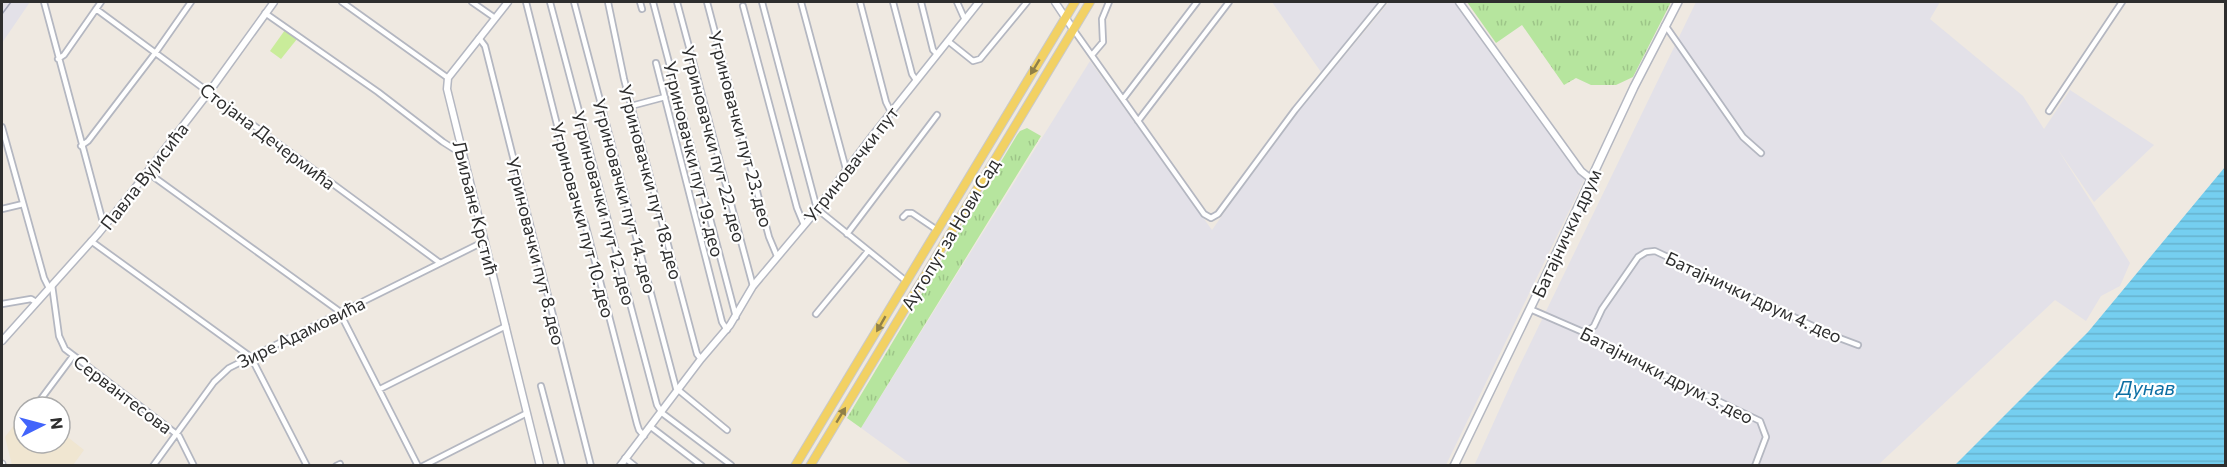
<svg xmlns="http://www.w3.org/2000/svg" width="2227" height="467" viewBox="0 0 2227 467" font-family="Commissioner,sans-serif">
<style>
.industrial{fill:#e3e1e8}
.education{fill:#f0e6d1}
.grass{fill:url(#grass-tufts)}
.pitch{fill:#c9ec9a}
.water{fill:url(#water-rules)}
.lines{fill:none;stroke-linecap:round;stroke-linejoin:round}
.minor-casing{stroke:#b4b7c1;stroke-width:8}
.tertiary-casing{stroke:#b4b7c1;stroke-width:9}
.secondary-casing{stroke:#b4b7c1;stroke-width:10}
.primary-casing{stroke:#c9c9c9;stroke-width:10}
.minor{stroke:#fff;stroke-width:4.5}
.tertiary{stroke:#fff;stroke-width:6}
.secondary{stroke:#fff;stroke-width:7}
.primary{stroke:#f2d163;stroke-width:8}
.rail{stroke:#a3a6b8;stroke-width:1.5}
.oneway{fill:#908048}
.labels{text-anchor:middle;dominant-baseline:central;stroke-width:4.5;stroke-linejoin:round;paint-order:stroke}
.street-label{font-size:18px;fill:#2e2e2e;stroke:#fff}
.water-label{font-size:20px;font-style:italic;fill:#0d6fa3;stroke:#fff}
</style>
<defs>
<pattern id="grass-tufts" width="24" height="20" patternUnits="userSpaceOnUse" patternTransform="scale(1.5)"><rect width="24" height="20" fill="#b6e59e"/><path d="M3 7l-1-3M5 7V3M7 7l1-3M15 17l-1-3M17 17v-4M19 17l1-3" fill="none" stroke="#9dc588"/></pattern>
<pattern id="water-rules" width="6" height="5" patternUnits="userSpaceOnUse" patternTransform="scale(1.5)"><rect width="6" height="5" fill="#75cff0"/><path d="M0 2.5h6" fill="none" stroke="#66b2ce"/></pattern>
</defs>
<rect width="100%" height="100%" fill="#efe9e1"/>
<path class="industrial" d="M2,2H30L2,43Z
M1272,2H1381L1323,75Z
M1389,2H1457L1585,178L1446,465H912L861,428L1090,61L1212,230L1275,140Z
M1696,2H1940L1930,19L2023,96L2044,129L2070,90L2154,145L2094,202L2057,148L2130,263L2120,286L2101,296L2086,321L2055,300L1878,465L1474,466L1515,375Z"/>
<path class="education" d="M24,412V443H60V431L84,450L73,465H12L5,437Z"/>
<path class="grass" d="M1467,2H1671L1633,77L1616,85H1591L1576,78L1564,85L1522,25L1496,43Z
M1027,128L1041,136L861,428L847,418L1017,135L1020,131Z"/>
<path class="pitch" d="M285,30L297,39L281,59L270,51Z"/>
<path class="water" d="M2225,167V465H1955L2088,332Z"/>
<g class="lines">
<g class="minor-casing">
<path id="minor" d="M44,2L104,226
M342,2L448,78
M472,2L495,18
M526,2L577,204L585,223L637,424L639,430L644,436
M550,2L657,405L662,413L731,465
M574,2L676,388L727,430
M608,2L624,79L697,354L701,359
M640,2L642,9
M653,2L736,317
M677,2L753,286
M707,2L769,237L777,256
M762,2L817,209L906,281
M801,2L846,169
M860,2L886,102L891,112
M893,2L912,74L916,80
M921,2L933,50L937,54
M957,2L965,20
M743,6L797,208L804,225
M96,9L440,263
M265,13L378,92L443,142L454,149H462
M1665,25L1743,137L1761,153
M1073,29L1204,214L1211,218L1218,214L1295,110L1383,2
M479,38L485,46L591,466
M948,41L973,61L980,59L1027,2
M1092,55L1103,42L1102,19L1109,2
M58,59L64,55L101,2
M656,63L722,322L727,330
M1123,99L1197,2
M631,106L665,97
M2049,111L2122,2
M1138,121L1229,2
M2,127L44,278L49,288
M81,146L88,141L156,52L191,2
M147,172L339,311L418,466
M2,209L23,204
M903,217L907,213H912L937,230
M847,234L937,115
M91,241L251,357L307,466
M52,285L59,336L65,349L179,436L194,466
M2,304L31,299L36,302
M1530,309L1583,332L1589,339L1760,421L1766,437L1755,466
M816,314L868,251
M1583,332L1588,331L1594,326L1602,309L1638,257L1646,252L1655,251L1834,336L1858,345
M541,386L562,466
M380,389L506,326
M38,403L73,356
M651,427L702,466
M625,458L635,466
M153,466L214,382L229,368L485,241
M336,466L340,464
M423,466L527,413"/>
</g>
<g class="tertiary-casing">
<path id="tertiary" d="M508,2L448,78L447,89L540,466
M1055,2L1073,29
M1459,2L1581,171L1591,179
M2,341L98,234L128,197L209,92L274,2
M2,464V466
M620,466L701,359L730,325L753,286L811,217L873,135L979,2"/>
</g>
<g class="secondary-casing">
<path id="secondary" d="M1454,466L1542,284L1634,87L1678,2"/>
</g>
<g class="primary-casing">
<path id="primary" d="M795,466L1075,2
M810,466L1090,2"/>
</g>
<use href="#minor" class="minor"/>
<use href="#tertiary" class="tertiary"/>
<use href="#secondary" class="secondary"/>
<use href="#primary" class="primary"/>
<path class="rail" d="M2,14L11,2"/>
</g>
<defs><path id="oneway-solid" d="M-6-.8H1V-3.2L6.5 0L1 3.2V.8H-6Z" transform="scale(1.5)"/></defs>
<g class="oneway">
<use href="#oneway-solid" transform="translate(1035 67) rotate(121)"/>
<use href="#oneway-solid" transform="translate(881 324) rotate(120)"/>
<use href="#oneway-solid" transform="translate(841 415) rotate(-59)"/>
</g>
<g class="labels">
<g class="street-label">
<text transform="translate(741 129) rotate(75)">Угриновачки пут 23. део</text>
<text transform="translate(268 136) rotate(37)">Стојана Дечермића</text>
<text transform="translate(714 144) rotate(75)">Угриновачки пут 22. део</text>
<text transform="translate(694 159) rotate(76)">Угриновачки пут 19. део</text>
<text transform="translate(851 164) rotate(-52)">Угриновачки пут</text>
<text transform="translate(144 176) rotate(-52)">Павла Вујисића</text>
<text transform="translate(651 182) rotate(75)">Угриновачки пут 18. део</text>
<text transform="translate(625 196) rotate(75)">Угриновачки пут 14. део</text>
<text transform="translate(476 208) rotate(76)">Љиљане Крстић</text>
<text transform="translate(604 208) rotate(75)">Угриновачки пут 12. део</text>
<text transform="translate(583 220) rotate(75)">Угриновачки пут 10. део</text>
<text transform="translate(1566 233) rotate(-65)">Батајнички друм</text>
<text transform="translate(950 234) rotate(-59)">Аутопут за Нови Сад</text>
<text transform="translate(536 251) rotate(76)">Угриновачки пут 8. део</text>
<text transform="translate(1754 297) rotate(25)">Батајнички друм 4. део</text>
<text transform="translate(301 332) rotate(-26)">Зире Адамовића</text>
<text transform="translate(1667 375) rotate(27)">Батајнички друм 3. део</text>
<text transform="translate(123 394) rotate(37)">Сервантесова</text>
</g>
<g class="water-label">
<text x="2146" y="387">Дунав</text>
</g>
</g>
<rect width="2227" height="467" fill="none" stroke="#2e2e2e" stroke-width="6"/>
<g transform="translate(42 425) rotate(84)"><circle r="28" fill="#ffffff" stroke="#ababab" stroke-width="1.5"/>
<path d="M0-4.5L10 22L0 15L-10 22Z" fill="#4264fb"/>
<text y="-9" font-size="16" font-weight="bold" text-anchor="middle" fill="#2e2e2e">N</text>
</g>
</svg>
